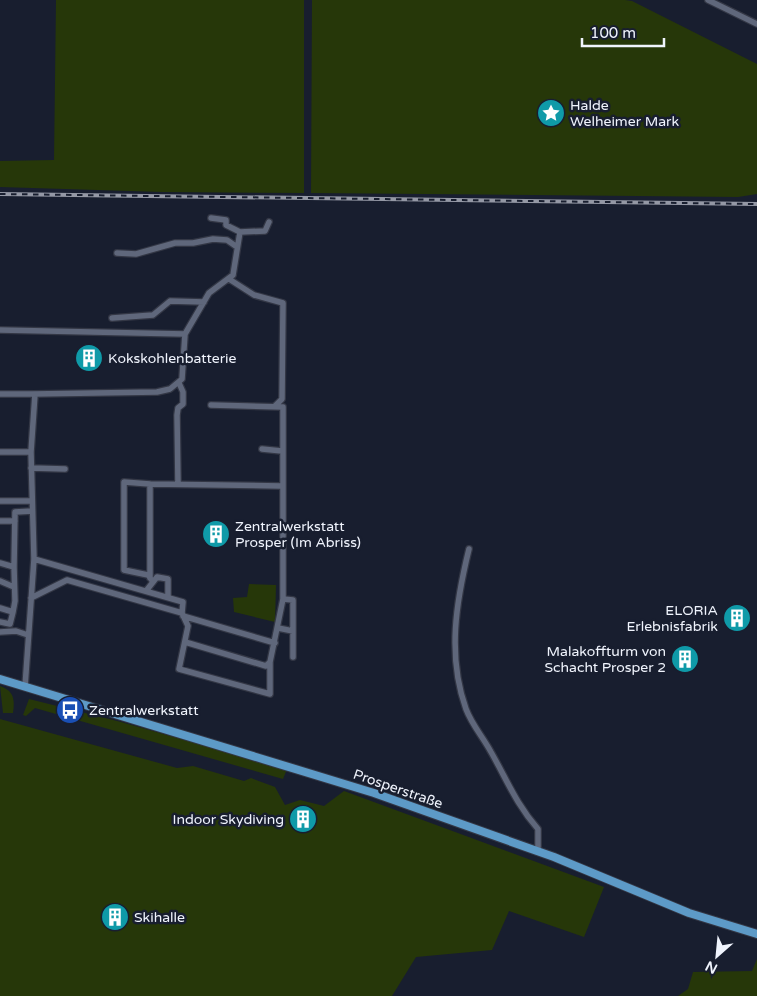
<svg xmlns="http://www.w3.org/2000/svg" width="757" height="996" viewBox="0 0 757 996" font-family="'Varela Round',sans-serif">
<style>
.green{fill:#263709}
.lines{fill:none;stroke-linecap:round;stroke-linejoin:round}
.minor-casing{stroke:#333745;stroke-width:8}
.major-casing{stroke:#333745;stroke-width:10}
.minor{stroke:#5f677b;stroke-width:5.5}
.major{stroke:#5d9ac7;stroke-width:8}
.rail-casing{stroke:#9498a5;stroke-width:4}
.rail{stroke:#181e2f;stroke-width:2;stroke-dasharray:5.5;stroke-linecap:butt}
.labels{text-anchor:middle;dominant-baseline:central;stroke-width:5;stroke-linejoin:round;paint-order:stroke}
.poi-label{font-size:14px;fill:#f0f4fd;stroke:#181e2f;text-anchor:start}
.street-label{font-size:14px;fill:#f0f4fd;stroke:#181e2f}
</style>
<rect width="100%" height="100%" fill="#181e2f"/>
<path class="green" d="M56,0H304V193L162,192L0,187V161L54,160Z
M312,0H625L632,1L757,64V194L738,197L311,193Z
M249,584L276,585L275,622L234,612L233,598L247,597Z
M0,686C14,691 15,699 13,713H3Z
M29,699L121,722L287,769L283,779L35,708L26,716L23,715Z
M0,719L177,768L193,766L244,781L251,778L275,787L285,805L300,800L324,806L344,791L604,887L584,937L509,911L492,950L416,957L392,996H0Z
M757,959V996H678L688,989L693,972L752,971Z"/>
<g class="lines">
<g class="minor-casing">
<path id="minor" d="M708,0L757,24
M240,232L265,231L269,222
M117,253L136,254L175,243H193L213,239L227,240L237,247
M229,279L254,295L283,303L282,399L275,406
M112,318L153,315L170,301L204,302
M0,330L185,334L209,293L233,275L240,232L226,225V220L211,218
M0,394H35L31,452L34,559L25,687
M33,394L157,392L170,389L182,379L185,334
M262,449L282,451
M0,452H31
M31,468L65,469
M150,484L281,486
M178,484L177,415L178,408L183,404V392L179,383
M0,501H32
M0,521H15
M469,549C456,602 447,656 466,709C472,725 483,737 491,752C507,780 516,804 538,829V852
M34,559L183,602L182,613L188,626L179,669L270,694V662
M0,563L14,567L15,601L13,612
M14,567L15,512L32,511
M150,578V484L124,482V570L148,575L153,582
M0,581L14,587
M146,591L157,577L168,579V597
M31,598L67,580L182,613
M283,599L293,600V657
M0,608L13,612L10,624L0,622
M183,616L275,643
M278,628L293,631
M0,632L16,631L28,635
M185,642L266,666L270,662L283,599V407L211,405"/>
</g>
<g class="major-casing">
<path id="major" d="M0,679L374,793L554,857L689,913L757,934"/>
</g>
<use href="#minor" class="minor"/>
<use href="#major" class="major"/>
<g class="rail-casing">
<path id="rail" d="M0,194L757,204"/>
</g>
<use href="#rail" class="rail"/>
</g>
<defs>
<g id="sight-disc" transform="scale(1.4375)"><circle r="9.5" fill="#0f9aa8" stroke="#181e2f"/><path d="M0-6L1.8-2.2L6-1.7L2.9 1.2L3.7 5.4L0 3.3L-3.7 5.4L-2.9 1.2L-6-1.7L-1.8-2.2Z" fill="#fff"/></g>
<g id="building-disc" transform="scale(1.4375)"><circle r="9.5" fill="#0f9aa8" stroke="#181e2f"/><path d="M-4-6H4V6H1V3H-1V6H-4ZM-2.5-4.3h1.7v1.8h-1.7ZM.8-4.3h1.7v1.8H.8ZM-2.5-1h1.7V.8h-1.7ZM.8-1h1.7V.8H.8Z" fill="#fff"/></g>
<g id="bus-disc" transform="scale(1.4375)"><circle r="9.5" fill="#1a4fb4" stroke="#181e2f"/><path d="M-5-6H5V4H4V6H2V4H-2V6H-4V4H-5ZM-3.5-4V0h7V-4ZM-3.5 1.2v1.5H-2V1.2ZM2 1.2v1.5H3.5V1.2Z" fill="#fff"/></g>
</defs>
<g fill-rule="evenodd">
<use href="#sight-disc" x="551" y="113"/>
<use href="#building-disc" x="89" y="358"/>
<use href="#building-disc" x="216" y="534"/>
<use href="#building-disc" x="737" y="618"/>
<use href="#building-disc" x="685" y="659"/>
<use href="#bus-disc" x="70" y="710"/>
<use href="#building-disc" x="303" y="819"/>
<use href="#building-disc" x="115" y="917"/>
</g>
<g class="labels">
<g class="poi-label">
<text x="570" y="105">Halde<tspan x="570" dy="16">Welheimer Mark</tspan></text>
<text x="108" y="358">Kokskohlenbatterie</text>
<text x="235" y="526">Zentralwerkstatt<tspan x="235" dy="16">Prosper (Im Abriss)</tspan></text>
<text x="718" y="610" text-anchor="end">ELORIA<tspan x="718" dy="16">Erlebnisfabrik</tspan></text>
<text x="666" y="651" text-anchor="end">Malakoffturm von<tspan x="666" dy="16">Schacht Prosper 2</tspan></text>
<text x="89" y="710">Zentralwerkstatt</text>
<text x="284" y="819" text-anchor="end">Indoor Skydiving</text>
<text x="134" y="917">Skihalle</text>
</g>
<g class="street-label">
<text transform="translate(398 789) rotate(19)">Prosperstraße</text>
</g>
</g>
<g transform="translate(717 956) rotate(207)" stroke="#181e2f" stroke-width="4" paint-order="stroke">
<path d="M0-4L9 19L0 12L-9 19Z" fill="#f0f4fd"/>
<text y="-8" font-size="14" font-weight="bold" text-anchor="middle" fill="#f0f4fd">N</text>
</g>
<path d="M582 38v8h82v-8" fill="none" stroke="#f0f4fd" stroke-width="2.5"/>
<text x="590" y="38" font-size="15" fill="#f0f4fd" stroke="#181e2f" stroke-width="4" paint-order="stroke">100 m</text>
</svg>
